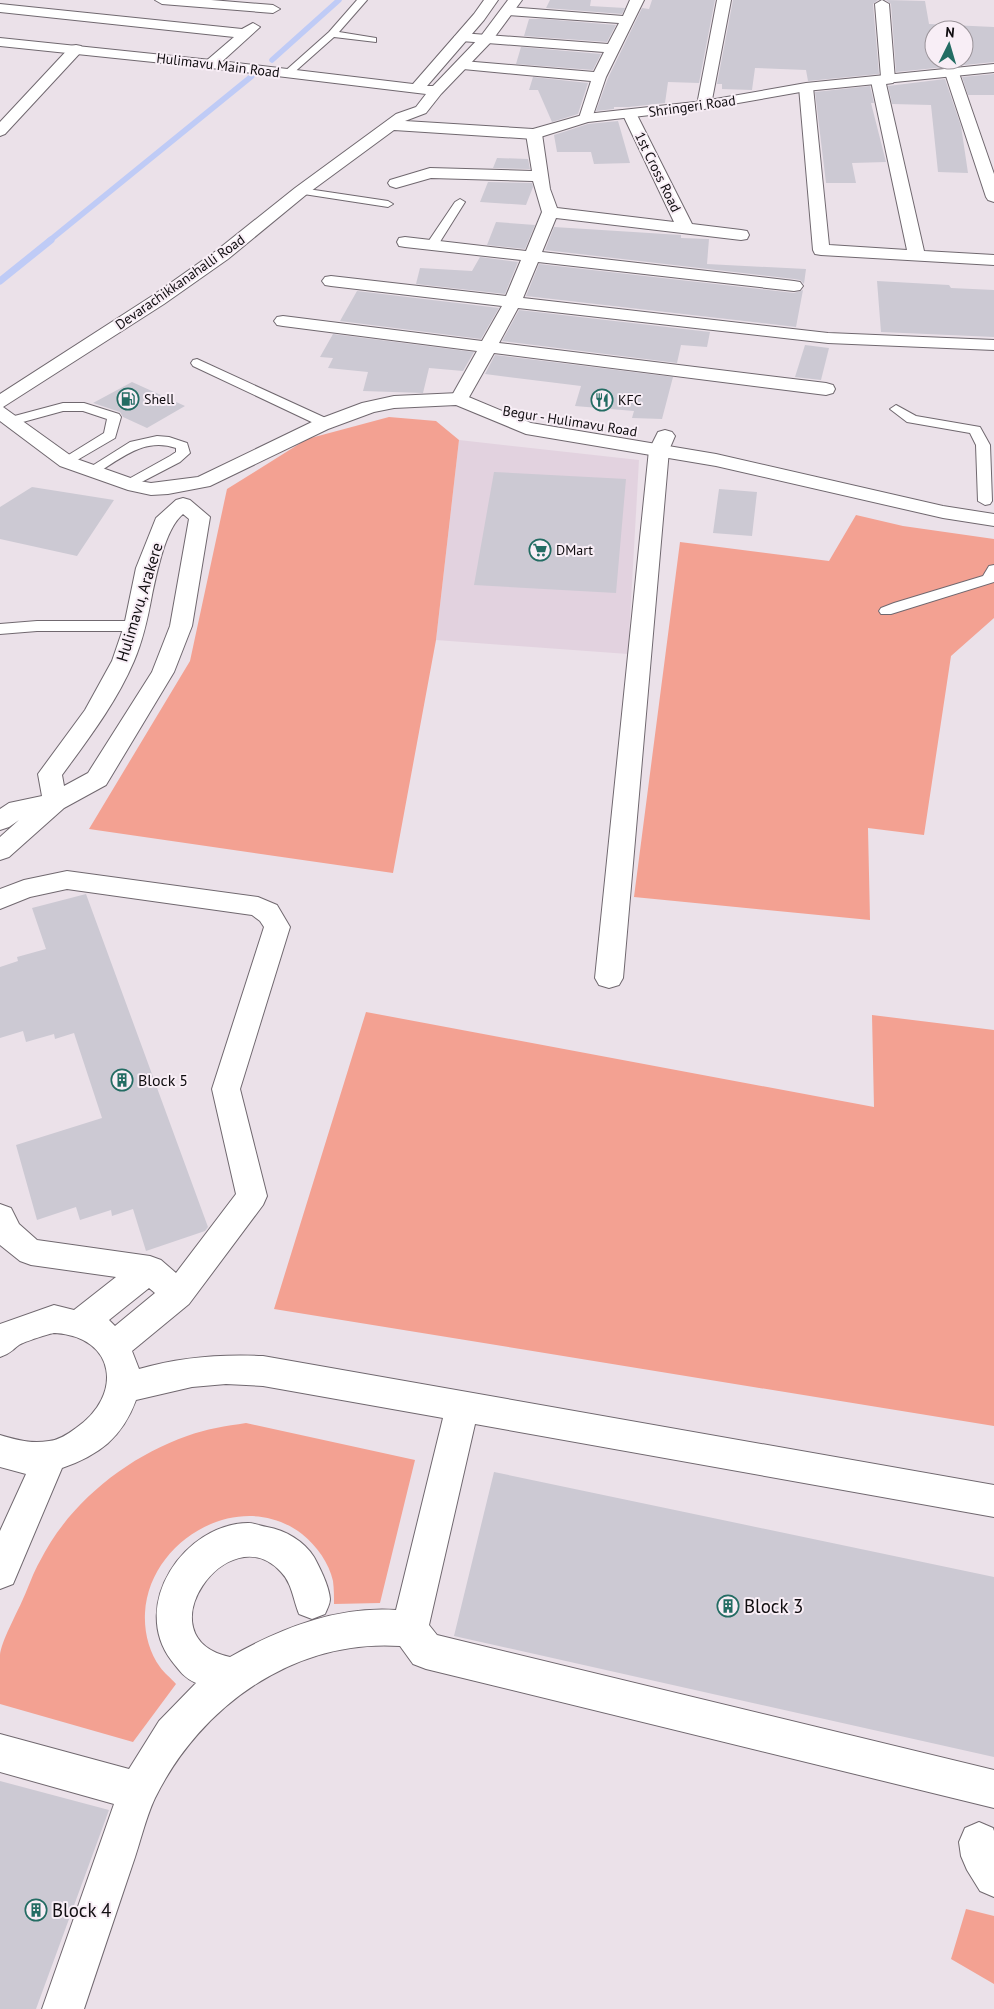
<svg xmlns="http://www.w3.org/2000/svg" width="994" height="2009" viewBox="0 0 994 2009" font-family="'PT Sans',sans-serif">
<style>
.built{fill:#e2d2df}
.green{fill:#f3a192}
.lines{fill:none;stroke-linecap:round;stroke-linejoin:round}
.stream-far1{stroke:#bfcbf6;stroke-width:5.5}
.stream{stroke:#bfcbf6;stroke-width:7}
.building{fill:#ccc9d3;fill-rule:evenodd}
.lane-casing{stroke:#70686f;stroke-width:2}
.street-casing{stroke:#70686f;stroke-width:2}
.secondary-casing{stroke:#70686f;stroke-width:2}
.lane{fill:#fff;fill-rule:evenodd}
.street{fill:#fff;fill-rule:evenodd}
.secondary{fill:#fff;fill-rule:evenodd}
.labels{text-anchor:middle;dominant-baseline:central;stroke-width:4;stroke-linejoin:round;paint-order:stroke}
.far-street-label{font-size:14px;fill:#100d10;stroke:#f8eef6}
.far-poi-label{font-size:14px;fill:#100d10;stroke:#f8eef6;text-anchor:start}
.street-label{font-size:16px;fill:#100d10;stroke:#f8eef6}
.poi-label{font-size:16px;fill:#100d10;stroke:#f8eef6;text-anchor:start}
.near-poi-label{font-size:19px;fill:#100d10;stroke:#f8eef6;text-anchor:start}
</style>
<rect width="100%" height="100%" fill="#ebe1e9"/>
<path class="built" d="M459,440L639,460L628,654L436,640Z"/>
<path class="green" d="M389,417L436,421L459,440L436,640L393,873L89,829L190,661L227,489L307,439Z
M856,515L903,526L994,539V618L951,656L924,835L868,828L870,920L634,897L680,542L829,561Z
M366,1012L874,1107L872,1015L994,1030V1426L274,1309Z
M246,1423L415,1460L380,1603L334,1604C334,1597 334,1589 333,1581C329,1563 317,1546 302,1534C241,1487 149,1539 145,1613C144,1632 149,1652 160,1667C164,1673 171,1678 176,1684L133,1742L0,1704C0,1688 0,1671 0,1655C1,1642 17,1613 23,1599C29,1586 33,1573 40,1561C69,1503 127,1457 187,1436C206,1429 226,1426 246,1423Z
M966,1909L994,1916V1984L951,1959Z"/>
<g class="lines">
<path class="stream-far1" d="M272,60L339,0
M49,241L252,76"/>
<path class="stream" d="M0,281L51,240"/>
</g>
<path class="building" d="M550,0H591L590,6L625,8L622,14L546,8Z
M652,0H715L699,83L668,82L665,103L629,107H614V109L596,111L608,78L642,8L649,9Z
M733,0H878L873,4L879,74L808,81L806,70L755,68L752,90L722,89V84H717Z
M886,0L925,1L929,24L994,27V62L896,72L891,4ZM934,30H964V60H934Z
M529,19H544L616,25L607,42L524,36Z
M521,47L601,54L593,70L516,64Z
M994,74V95H968L962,77Z
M533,77L588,83L578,114L552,122L538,90H529Z
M945,79L961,126L968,173L938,172L931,105L892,104L888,86Z
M870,86L874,103H871L886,162L852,163L856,183H826L815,92Z
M618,121L630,163L594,164L591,152H557L554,135L588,124Z
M497,158L528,159L530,169L493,168Z
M488,182L532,183L533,187L526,205L480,202Z
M496,222L535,225L525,249L487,245Z
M554,227L681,235V238L709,239L707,264L806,269L804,284L800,280L794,279L545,250Z
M480,257L518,262L505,294L416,284L420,268L472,271Z
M539,264L794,293L803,290L796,327L526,296Z
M877,281L949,285L951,288L994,290V337L881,332Z
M357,291L499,308L481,339L340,321Z
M519,310L710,332L707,347L681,345L677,363L502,341Z
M333,334L474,352L463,371L429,368L423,393L363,391L368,372L328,368L333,358L320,357Z
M805,345L829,348L821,380L795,377Z
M495,355L673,377L662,419L632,418L634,411L575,406L581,386L485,374Z
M132,382L185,406L147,428L123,417L120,412L93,403Z
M494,472L626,479L616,593L474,585Z
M32,487L114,500L77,556L0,539V507Z
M719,489L757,492L752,536L713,533Z
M86,894L208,1227L205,1231L146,1251L133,1209L112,1216L111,1210L80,1220L76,1207L37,1220L16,1145L102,1118L74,1033L55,1039L54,1034L26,1042L23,1031L0,1038V967L18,961L17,957L46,949L32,908Z
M494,1472L994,1577V1757L454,1636Z
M0,1781L109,1810L36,2009H0Z"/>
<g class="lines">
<g class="lane-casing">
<path id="lane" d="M357,0H367L339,32L376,38V42L334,37L290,76H284V72L329,32Z
M301,188L388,201L393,204L388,207L297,193L296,191Z
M460,199L465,202L438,245L436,247H428L426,245L455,202Z
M197,359L330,420L332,423L325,427L320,426L193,366L191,363L193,360Z
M63,403H84L119,414L121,417L115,438L67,466L60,462L62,459L104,433L107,419L83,411H63L12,425L5,421L7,418Z
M896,405L916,416L980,427L990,445L992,501L990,504L985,505L978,501L976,445L970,433L907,422L890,409Z
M157,436L169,437L187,443L190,453L180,462L130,488L125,487L123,484L125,481L170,456L176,452V448C145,437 121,458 96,474L91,475L84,471L130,442Z
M994,565V582L891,614H881L879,611L881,608L894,603L983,576L989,566Z
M37,621H135L140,623L143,626L140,629L135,631H37L0,634V624Z"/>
</g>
<g class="street-casing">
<path id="street" d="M155,0H211L273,5L280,9L273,13L162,4Z
M630,0H644L606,77L591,121H581L579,118L591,81L463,69L458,68L456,65L458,62L463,61L594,72L604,52L461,41L454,37L461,33L608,44L619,23L507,15L500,11L507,7L623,16Z
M717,0H731L711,105L709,108H699L697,105Z
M882,0L889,4L895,80L893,83L886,84L924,251L994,255V265L821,255L815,254L813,250L799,87L801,84H811L813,87L829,245L907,250L871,81L873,78L881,77L875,4Z
M0,4L242,29L253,23L260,27L216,67H206L204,64L206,61L234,37L0,12Z
M76,45L81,46L83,49L81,52L5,134L0,136V122L71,46Z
M952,69L957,70L959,73L994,174V202L988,200L986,197L945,73L947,70Z
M630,111L635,112L637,115L692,224L741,230L747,231L749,235L747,239L741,240L556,218L542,252L794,281L800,282L803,286L800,290L794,291L538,262L523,298L828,333L994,340V350L828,343L518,308L499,343L826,383L833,385L835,389L833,393L826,395L494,353L468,399L466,403L459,405L452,403L450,399L477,351L283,326L277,325L274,321L277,317L283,316L482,341L502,306L331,286L325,285L322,281L325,277L331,276L506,296L521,260L405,247L399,246L397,242L399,238L405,237L526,251L542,212L533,181L431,178L396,188L390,186L388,183L390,180L430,168L532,171L526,134L529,131H539L542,134L550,189L557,208L674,222L623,115L625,112Z
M665,430L672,432L675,436L669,450L623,978L619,985L609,988L599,985L595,978L649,450L658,432Z
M183,498L190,500L210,517L192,626L174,672L106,785L64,808L9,857L0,860V837L19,820L9,827L0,830V809L9,803L42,796L38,774L85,710L112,661L124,626L136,568L156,518L176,500ZM183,514L189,519L170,626L152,672L88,773L64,786L62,775C89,738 116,703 134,661C143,640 148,617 152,595C157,572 165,529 183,514Z
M67,871L258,897L277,905L290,927L240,1089L267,1196L263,1205L189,1304L132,1351L139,1369C180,1357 221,1354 263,1356L994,1485V1517L475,1424L429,1625L437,1635L994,1770V1808L426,1669L413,1664L400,1646C295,1639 201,1705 155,1798C145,1819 140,1844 132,1866C116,1913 100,1961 84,2009H42L114,1804L0,1772V1734L129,1769L159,1721L196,1683C184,1678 179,1670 171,1660C130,1605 184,1524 248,1523C254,1523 261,1526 267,1527C285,1530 304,1541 314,1557C320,1568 329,1586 330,1599C330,1604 327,1609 325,1614L312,1619L299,1614C293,1599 292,1583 281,1572C229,1514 141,1638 230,1657C281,1628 337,1606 396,1610L443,1418L263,1386L226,1384L192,1387L136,1400C122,1438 99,1455 62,1468L13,1584L0,1589V1531L26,1474L0,1467V1435C17,1440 31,1444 49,1441C59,1440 68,1434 76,1428C123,1396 117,1337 55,1333C50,1333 24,1342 19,1345C11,1351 11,1353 0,1357V1324L54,1305L74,1310L116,1277L31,1265L20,1261L0,1245V1204L11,1208L19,1224L37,1240L150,1256L161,1260L176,1273L236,1194L212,1089L264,927L260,921L252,915L67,889L30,897L0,909V889L24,880ZM149,1288L155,1293L115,1326L109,1320Z
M979,1822L993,1828L994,1831V1897L980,1891L967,1870L961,1856L959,1842L965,1828Z"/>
</g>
<g class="secondary-casing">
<path id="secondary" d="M484,0H498L484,20L427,86H433L481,36L508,0H522L491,42L441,94L426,113L405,121L533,129L586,114L704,101L806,83L994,64V72L806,91L704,109L588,122L534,139L394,130L307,194L228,259L164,304L3,407L74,458L139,481L151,483L198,477L314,421L362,403L394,396L459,393L531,423L716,454L943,506L994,514V526L943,518L716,466L526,434L456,405L394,408L374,412L328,429L210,486L168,494L151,495L128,490L60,466L0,421V394L152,296L216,251L295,188L396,114L416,107L426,94L211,68L0,46V38L211,60L413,84L474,14Z"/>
</g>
<use href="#lane" class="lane"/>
<use href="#street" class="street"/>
<use href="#secondary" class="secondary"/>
</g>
<defs>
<g id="fuel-ring" transform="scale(1.125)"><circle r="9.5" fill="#f8eef6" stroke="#236c63" stroke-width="1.5"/><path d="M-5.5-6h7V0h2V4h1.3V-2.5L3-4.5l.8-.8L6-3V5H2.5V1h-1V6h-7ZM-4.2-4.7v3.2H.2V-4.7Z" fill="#236c63"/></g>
<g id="restaurant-ring" transform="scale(1.125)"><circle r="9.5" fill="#f8eef6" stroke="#236c63" stroke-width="1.5"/><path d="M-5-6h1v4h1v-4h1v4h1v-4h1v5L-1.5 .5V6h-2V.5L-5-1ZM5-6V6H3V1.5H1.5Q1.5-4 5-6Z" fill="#236c63"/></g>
<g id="supermarket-ring" transform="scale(1.125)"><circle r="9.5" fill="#f8eef6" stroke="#236c63" stroke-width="1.5"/><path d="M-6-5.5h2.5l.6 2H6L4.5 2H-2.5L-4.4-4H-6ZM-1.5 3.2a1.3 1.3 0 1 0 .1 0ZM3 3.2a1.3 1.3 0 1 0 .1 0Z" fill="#236c63"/></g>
<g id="building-ring" transform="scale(1.125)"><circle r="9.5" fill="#f8eef6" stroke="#236c63" stroke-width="1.5"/><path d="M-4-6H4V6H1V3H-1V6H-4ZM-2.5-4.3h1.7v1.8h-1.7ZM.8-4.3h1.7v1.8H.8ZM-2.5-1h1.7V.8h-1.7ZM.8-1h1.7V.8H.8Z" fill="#236c63"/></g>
</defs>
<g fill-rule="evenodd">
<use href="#fuel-ring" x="128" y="399"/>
<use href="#restaurant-ring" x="602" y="400"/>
<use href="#supermarket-ring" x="540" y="550"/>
<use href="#building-ring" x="122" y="1080"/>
<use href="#building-ring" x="728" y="1606"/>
<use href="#building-ring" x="36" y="1910"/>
</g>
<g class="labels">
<g class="far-street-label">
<text transform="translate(218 65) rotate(7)">Hulimavu Main Road</text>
<text transform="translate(692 106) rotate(-8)">Shringeri Road</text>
<text transform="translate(658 172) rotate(64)">1st Cross Road</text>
<text transform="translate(180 282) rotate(-35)">Devarachikkanahalli Road</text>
<text transform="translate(570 421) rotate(9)">Begur - Hulimavu Road</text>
</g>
<g class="far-poi-label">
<text x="144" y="399">Shell</text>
<text x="618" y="400">KFC</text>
<text x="556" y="550">DMart</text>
</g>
<g class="street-label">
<text transform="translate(139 602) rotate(-73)">Hulimavu, Arakere</text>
</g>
<g class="poi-label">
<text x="138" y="1080">Block 5</text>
</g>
<g class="near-poi-label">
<text x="744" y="1606">Block 3</text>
<text x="52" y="1910">Block 4</text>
</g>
</g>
<g transform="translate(949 45) rotate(5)"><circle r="24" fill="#f8eef6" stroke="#9b949a"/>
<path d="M0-4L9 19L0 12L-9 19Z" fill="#236c63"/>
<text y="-8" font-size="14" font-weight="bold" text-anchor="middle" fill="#100d10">N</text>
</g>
</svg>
